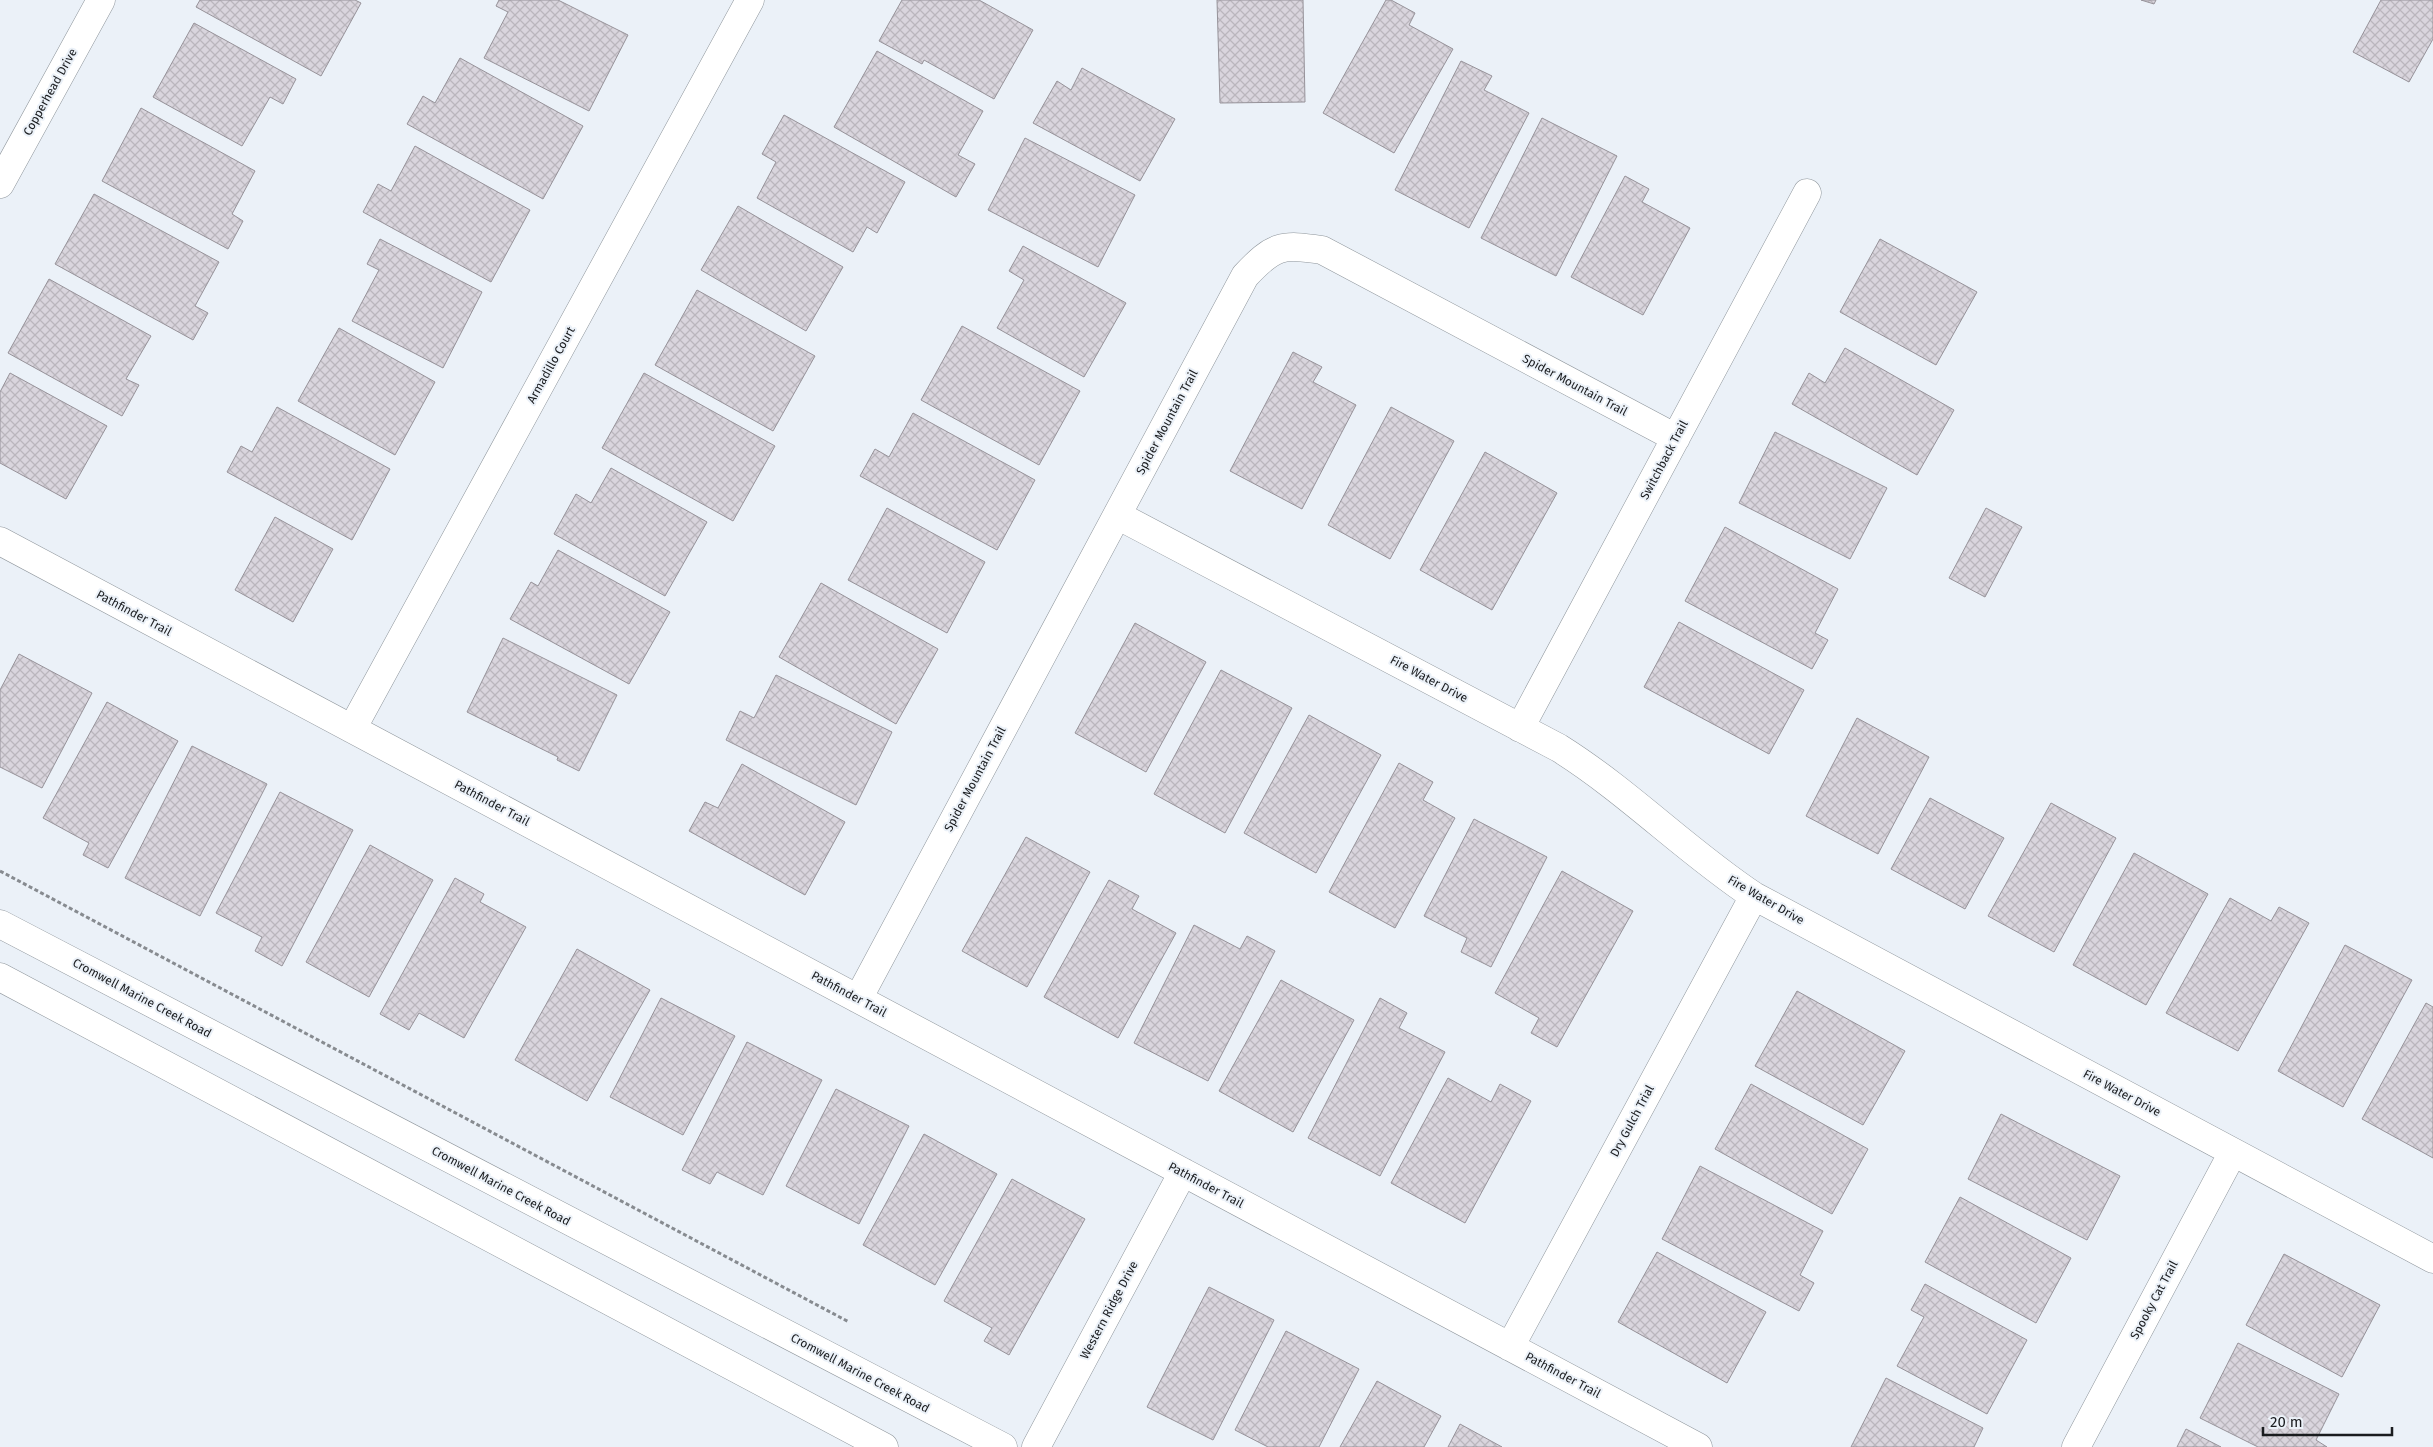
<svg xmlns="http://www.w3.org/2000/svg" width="2433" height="1447" viewBox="0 0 2433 1447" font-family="'Fira Sans',sans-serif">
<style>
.building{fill:url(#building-cross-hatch);stroke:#969299}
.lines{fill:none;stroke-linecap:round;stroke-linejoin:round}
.minor-casing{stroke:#8f969c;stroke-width:29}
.secondary-casing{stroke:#8f969c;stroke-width:29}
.path{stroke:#878b90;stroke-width:3;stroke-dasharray:4 2.5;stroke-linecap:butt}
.minor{stroke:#fff;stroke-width:28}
.secondary{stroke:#fff;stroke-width:28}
.labels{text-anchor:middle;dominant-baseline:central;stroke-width:4;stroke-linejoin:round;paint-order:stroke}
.street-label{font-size:12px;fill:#1a1c1f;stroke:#ebf1f8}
</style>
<defs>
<pattern id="building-cross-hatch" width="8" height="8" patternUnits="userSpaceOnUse" patternTransform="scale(1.25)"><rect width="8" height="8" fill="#d9d5dd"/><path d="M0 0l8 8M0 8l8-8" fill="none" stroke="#bab6bd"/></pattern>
</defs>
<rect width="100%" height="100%" fill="#ebf1f8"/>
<path class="building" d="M200,0H355L361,3L321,76L196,7Z
M499,0H558L628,35L589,111L484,58L508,12L496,6Z
M902,0H979L1033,30L994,99L924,60L922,64L879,41Z
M1217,0H1303L1305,102L1220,103Z
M1386,0H1391L1415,13L1409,25L1453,49L1394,153L1323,113Z
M2141,0H2156L2154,4Z
M2381,0H2433V39L2409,82L2353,52Z
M194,23L296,79L283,104L270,97L242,146L153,97Z
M877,51L983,111L958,155L975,164L956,197L834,127Z
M460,58L583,126L543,199L407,124L423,96L435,103Z
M1461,61L1492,76L1484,90L1529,113L1469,228L1395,190Z
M1082,68L1175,119L1140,181L1033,123L1057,81L1071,90Z
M141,108L255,171L232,214L243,221L228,249L102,181Z
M784,115L905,182L877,233L867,227L853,252L757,198L776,162L762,154Z
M1542,118L1617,156L1556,276L1481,238Z
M1025,138L1135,195L1098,267L988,210Z
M415,146L530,210L491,282L363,212L378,184L391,191Z
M1625,176L1649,189L1642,202L1690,228L1643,315L1571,277Z
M94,194L219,262L195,306L208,313L193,340L55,264Z
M738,206L843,267L806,331L701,270Z
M380,239L482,292L443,368L352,321L379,270L367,264Z
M1880,239L1977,292L1936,365L1840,312Z
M1023,246L1126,303L1084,377L997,328L1024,280L1009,271Z
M49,279L151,336L126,379L139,385L122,416L8,353Z
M697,290L815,356L773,431L655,365Z
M962,326L1080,391L1039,465L921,400Z
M339,328L435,382L395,455L298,401Z
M1845,348L1954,410L1917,475L1792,404L1809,373L1825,383Z
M1293,352L1322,367L1313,382L1356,405L1302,509L1230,471Z
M10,373L107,426L66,499L0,463V392Z
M644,373L775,446L733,521L602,448Z
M277,407L390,469L352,540L227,472L241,446L252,452Z
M1391,407L1454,441L1390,559L1328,525Z
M913,413L1035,480L997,550L860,476L875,449L889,457Z
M1775,432L1887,488L1850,559L1739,503Z
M1485,452L1557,493L1492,610L1420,570Z
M611,468L707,522L665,596L554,534L576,494L591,503Z
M887,508L985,562L947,633L848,580Z
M1986,508L2022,527L1985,597L1949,578Z
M275,517L333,549L293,622L235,590Z
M1725,527L1838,589L1815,633L1828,640L1812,669L1685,601Z
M558,550L670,612L629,684L510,619L531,582L538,586Z
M821,583L938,649L896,724L779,657Z
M1679,622L1804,690L1769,754L1644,687Z
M1135,623L1206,662L1146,772L1075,733Z
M503,638L617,695L579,771L557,760L558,757L467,712Z
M19,654L92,693L42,788L0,767V690Z
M1221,670L1292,708L1225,833L1154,794Z
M776,675L892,732L856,805L726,740L740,711L754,718Z
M107,702L178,741L108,868L83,855L89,843L43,818Z
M1309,715L1381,755L1316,873L1244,833Z
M1857,718L1929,757L1878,854L1806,816Z
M192,746L267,784L200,916L125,878Z
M1399,763L1433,782L1423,800L1455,818L1395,928L1329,892Z
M742,764L845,822L805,895L689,831L705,802L718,808Z
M280,792L353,830L282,966L255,951L262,937L216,913Z
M1930,798L2004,838L1965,909L1891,869Z
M2051,803L2116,838L2054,952L1988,916Z
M1474,819L1547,857L1491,967L1461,952L1467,938L1424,916Z
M1026,837L1090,872L1027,987L962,951Z
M370,845L433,880L369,997L306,962Z
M2134,853L2208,894L2146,1005L2073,965Z
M1562,871L1633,911L1557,1047L1531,1033L1539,1018L1495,993Z
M455,878L484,894L480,902L526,927L464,1038L419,1013L409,1030L380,1014Z
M1109,880L1139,896L1132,909L1176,933L1118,1038L1044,997Z
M2230,898L2271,921L2279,907L2309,923L2238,1051L2166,1013Z
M1194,925L1240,949L1247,936L1275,951L1208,1081L1134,1043Z
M2345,945L2412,980L2343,1107L2278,1071Z
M577,949L650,990L587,1101L515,1060Z
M1281,980L1354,1020L1293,1132L1219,1091Z
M1797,991L1905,1051L1863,1125L1755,1066Z
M661,998L735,1036L683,1135L610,1097Z
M1380,998L1407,1013L1399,1028L1445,1052L1380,1176L1308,1138Z
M2426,1003L2433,1007V1158L2362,1119Z
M747,1042L822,1080L763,1195L717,1172L710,1184L682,1170Z
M1448,1078L1491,1102L1500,1084L1531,1101L1465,1223L1391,1183Z
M1751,1084L1868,1149L1832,1214L1715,1149Z
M836,1089L909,1126L859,1224L786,1186Z
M2001,1114L2120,1176L2087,1240L1968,1179Z
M924,1134L997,1174L935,1285L863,1245Z
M1700,1166L1823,1231L1800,1275L1814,1283L1799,1311L1662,1239Z
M1012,1179L1085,1219L1009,1355L984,1341L992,1328L944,1301Z
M1960,1197L2071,1258L2036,1323L1925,1262Z
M1657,1252L1766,1312L1727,1383L1618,1322Z
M2284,1254L2380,1305L2342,1377L2246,1325Z
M1925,1284L2027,1340L1987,1414L1897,1366L1924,1317L1911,1310Z
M1209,1287L1274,1320L1213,1440L1147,1407Z
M1286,1331L1359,1369L1319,1447H1268L1235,1430Z
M2238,1343L2339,1394L2316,1440L2327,1447H2258L2200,1418Z
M1886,1378L1983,1428L1974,1447H1851Z
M1377,1381L1441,1416L1424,1447H1340Z
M1460,1424L1502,1447H1448Z
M2186,1429L2221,1447H2177Z"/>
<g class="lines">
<g class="minor-casing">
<path id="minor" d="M0,184L101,0
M1117,515L1559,748C1629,792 1686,851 1754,896L2433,1259
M0,541L1698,1447
M1520,728L1807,193
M352,729L750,0
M858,999L1245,276C1274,245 1281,244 1322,250L1676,438
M1510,1347L1754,896
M1036,1447L1183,1172
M2076,1447L2233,1152"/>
</g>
<g class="secondary-casing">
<path id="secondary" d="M0,924L1003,1447
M0,977L884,1447"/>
</g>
<path class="path" d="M0,871L849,1322"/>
<use href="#minor" class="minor"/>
<use href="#secondary" class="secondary"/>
</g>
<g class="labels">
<g class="street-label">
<text transform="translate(50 92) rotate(-61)">Copperhead Drive</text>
<text transform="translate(551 365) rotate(-61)">Armadillo Court</text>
<text transform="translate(1575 385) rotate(28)">Spider Mountain Trail</text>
<text transform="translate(1167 422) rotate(-62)">Spider Mountain Trail</text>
<text transform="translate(1664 460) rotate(-62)">Switchback Trail</text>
<text transform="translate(134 613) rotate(28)">Pathfinder Trail</text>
<text transform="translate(1429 679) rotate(28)">Fire Water Drive</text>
<text transform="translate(975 779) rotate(-62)">Spider Mountain Trail</text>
<text transform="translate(492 803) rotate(28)">Pathfinder Trail</text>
<text transform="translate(1766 900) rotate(30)">Fire Water Drive</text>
<text transform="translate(849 994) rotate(28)">Pathfinder Trail</text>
<text transform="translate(142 998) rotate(28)">Cromwell Marine Creek Road</text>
<text transform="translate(2122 1093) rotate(28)">Fire Water Drive</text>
<text transform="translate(1632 1121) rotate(-62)">Dry Gulch Trial</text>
<text transform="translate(1206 1185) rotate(28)">Pathfinder Trail</text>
<text transform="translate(501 1186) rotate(28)">Cromwell Marine Creek Road</text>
<text transform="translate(2154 1300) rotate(-62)">Spooky Cat Trail</text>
<text transform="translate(1109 1310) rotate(-62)">Western Ridge Drive</text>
<text transform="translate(860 1373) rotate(28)">Cromwell Marine Creek Road</text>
<text transform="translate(1563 1375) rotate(28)">Pathfinder Trail</text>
</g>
</g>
<path d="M2263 1427v8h129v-8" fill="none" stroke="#1a1c1f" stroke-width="2.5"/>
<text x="2270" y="1427" font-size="15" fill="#1a1c1f" stroke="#ebf1f8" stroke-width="4" paint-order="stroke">20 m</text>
</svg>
